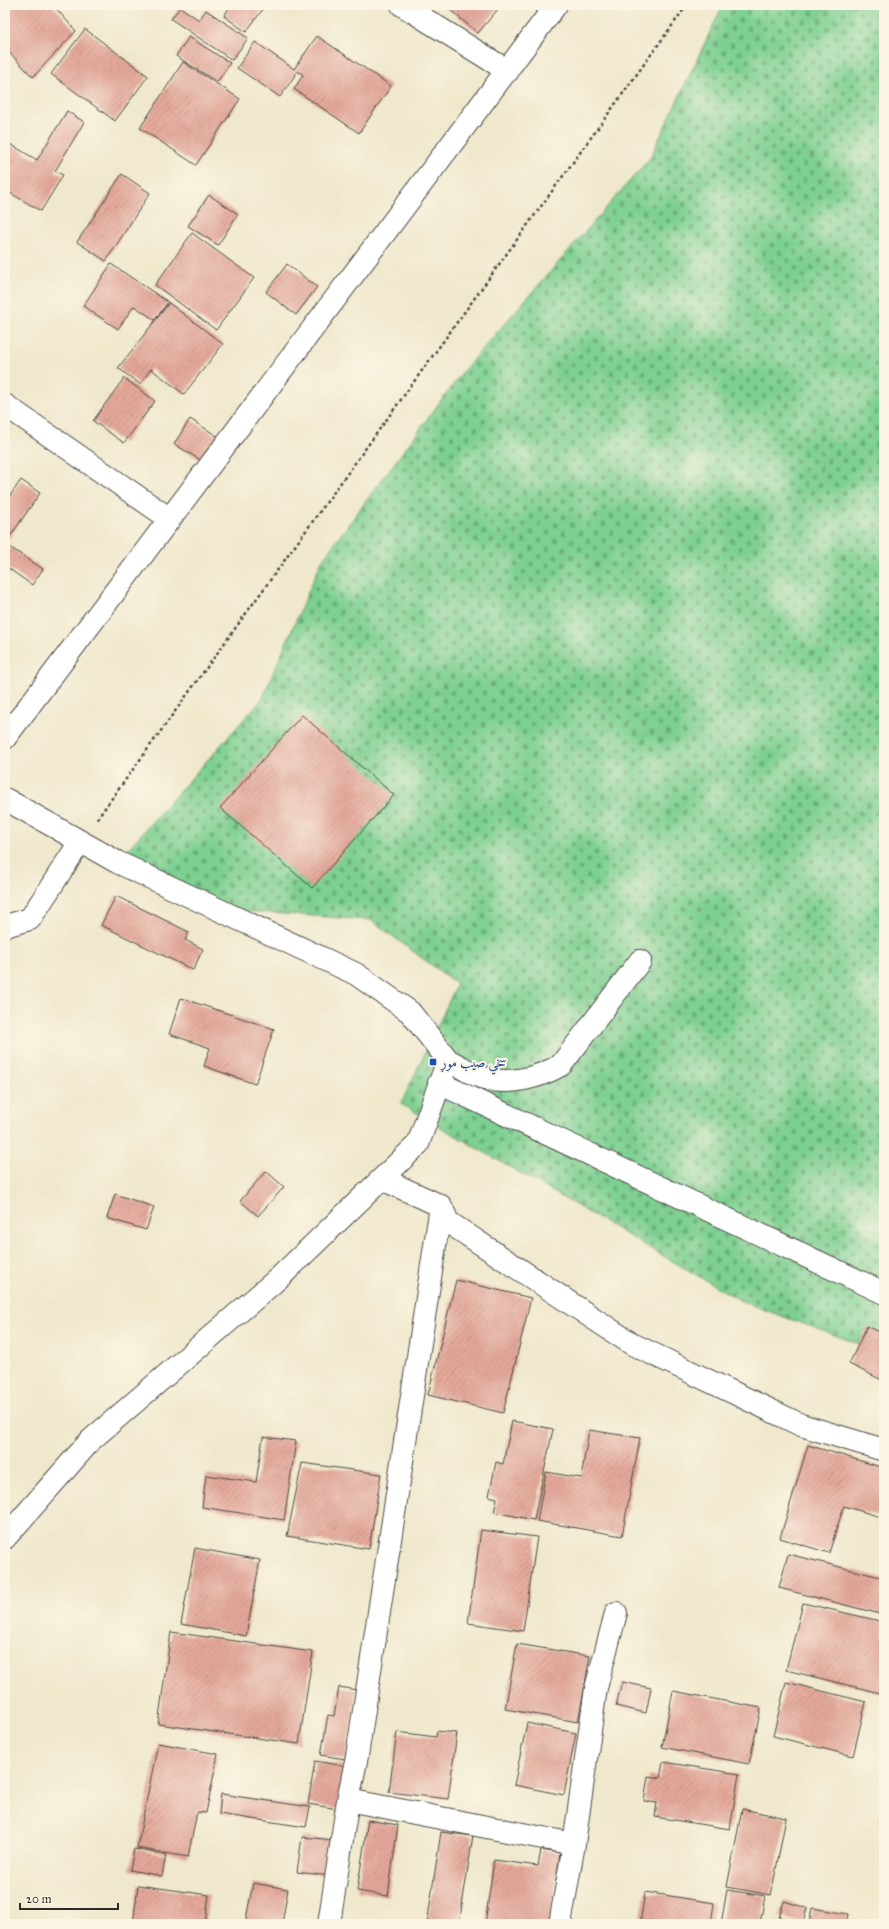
<svg xmlns="http://www.w3.org/2000/svg" width="889" height="1929" viewBox="0 0 889 1929" font-family="'IM FELL Great Primer',Amiri,serif">
<style>
.cemetery{fill:url(#cemetery-stones);stroke:#547e5e}
.building{fill:url(#building-hatch)}
.lines{fill:none;stroke-linecap:round;stroke-linejoin:round}
.minor-casing{stroke:#484743;stroke-width:24}
.path{stroke:#484743;stroke-width:2.5;stroke-dasharray:3 3;stroke-linecap:butt}
.minor{stroke:#fff;stroke-width:22}
.transit-dot{fill:#1a4fb4;stroke:#fcf5e5;stroke-width:1.5}
.labels{text-anchor:middle;dominant-baseline:central;stroke-width:4;stroke-linejoin:round;paint-order:stroke}
.transit-label{font-size:14px;fill:#164399;stroke:#fcf5e5;text-anchor:start}
</style>
<defs>
<pattern id="cemetery-stones" width="16" height="16" patternUnits="userSpaceOnUse"><rect width="16" height="16" fill="#7dd091"/><path d="M2 7V4a2 2 0 0 1 4 0v3zM10 15v-3a2 2 0 0 1 4 0v3z" fill="#67a977"/></pattern>
<pattern id="building-hatch" width="6" height="6" patternUnits="userSpaceOnUse"><rect width="6" height="6" fill="#e4a89a"/><path d="M-1 1l2-2M0 6l6-6M5 7l2-2" fill="none" stroke="#b9897e"/></pattern>
</defs>
<rect width="100%" height="100%" fill="#fcf5e5"/>
<filter id="ink" filterUnits="userSpaceOnUse"><feTurbulence type="fractalNoise" baseFrequency=".025" numOctaves="2"/><feDisplacementMap in="SourceGraphic" scale="8" xChannelSelector="R" yChannelSelector="G"/><feConvolveMatrix kernelMatrix="1 2 1 2 8 2 1 2 1" color-interpolation-filters="sRGB"/></filter>
<filter id="wash" filterUnits="userSpaceOnUse"><feTurbulence type="fractalNoise" baseFrequency=".012" numOctaves="4" result="noise"/><feDisplacementMap in="SourceGraphic" scale="16" xChannelSelector="R" yChannelSelector="G"/><feGaussianBlur stdDeviation="0.9" result="paint"/><feColorMatrix in="noise" values="0 0 0 0 0 0 0 0 0 0 0 0 0 0 0 0 0 1.4 0 .05"/><feComposite in="paint" operator="in"/></filter>
<g filter="url(#wash)">
<rect width="100%" height="100%" fill="#efe8cc"/>
<path class="cemetery" d="M723,5H884V1353L743,1302L401,1104L457,984L371,920L224,910L118,860L262,699L322,560L464,370L650,158Z"/>
<g id="blocks">
<path class="building" d="M5,5H53L76,31L33,77L5,48Z
M231,5H266L246,32L224,16Z
M444,5H493L498,9L478,33Z
M180,7L199,20L206,10L248,38L232,60L171,19Z
M85,29L148,76L115,121L51,74Z
M317,36L391,86L359,133L294,89L303,75L298,71L280,97L237,68L255,42L294,69Z
M189,37L230,63L217,82L176,56Z
M183,62L240,99L196,165L140,128Z
M67,111L84,122L55,171L63,175L41,211L5,190V141L37,160Z
M122,174L150,193L106,261L77,242Z
M209,195L238,214L218,245L188,226Z
M192,233L254,278L216,330L155,285Z
M111,264L168,302L155,320L134,306L118,329L83,306Z
M287,264L317,287L296,315L266,292Z
M169,303L223,344L184,394L151,369L140,384L118,368Z
M124,378L155,401L124,443L93,421Z
M190,419L222,439L207,464L174,444Z
M21,480L40,493L5,544V503Z
M5,544L43,569L32,585L5,566Z
M302,715L394,795L312,888L220,808Z
M116,896L189,932L185,940L203,949L193,970L101,925Z
M181,998L274,1029L255,1084L204,1066L210,1048L169,1034Z
M266,1171L284,1187L258,1216L240,1201Z
M115,1194L154,1207L146,1230L107,1218Z
M456,1280L531,1298L503,1413L428,1395Z
M867,1326L884,1334V1381L849,1364Z
M512,1421L553,1429L534,1520L494,1512L497,1498L489,1496L496,1462L503,1464Z
M589,1430L640,1438L622,1536L537,1521L546,1472L581,1478Z
M263,1437L296,1441L284,1520L202,1507L206,1475L256,1482Z
M808,1445L884,1468V1518L844,1506L829,1553L780,1538Z
M302,1463L381,1474L369,1549L287,1536Z
M481,1530L537,1537L523,1631L468,1623Z
M195,1548L260,1560L246,1636L181,1624Z
M788,1554L884,1578V1615L779,1588Z
M803,1603L884,1622V1694L786,1670Z
M171,1632L313,1652L299,1744L158,1724Z
M517,1644L590,1656L578,1722L505,1709Z
M622,1682L651,1688L646,1713L616,1706Z
M786,1682L866,1702L853,1756L773,1736Z
M339,1687L357,1690L345,1759L321,1755L328,1715L334,1716Z
M673,1691L761,1708L749,1764L662,1747Z
M527,1723L576,1733L564,1795L514,1785Z
M437,1731L457,1733L448,1799L389,1792L397,1732L436,1737Z
M158,1743L218,1754L206,1813L197,1812L188,1857L137,1848Z
M315,1761L346,1766L338,1809L308,1804Z
M663,1762L739,1774L730,1829L655,1817L657,1803L644,1801L648,1776L660,1778Z
M221,1794L310,1807L306,1827L219,1814Z
M883,1804H884V1822L879,1821Z
M742,1809L786,1818L771,1895L727,1887Z
M368,1820L398,1825L388,1896L357,1891Z
M441,1832L473,1836L459,1924H427Z
M302,1837L335,1840L330,1876L297,1872Z
M134,1849L166,1855L162,1876L130,1870Z
M541,1850L560,1853L550,1924H485L494,1860L538,1866Z
M253,1883L288,1889L282,1924H245Z
M138,1885L209,1895L205,1924H133Z
M727,1890L765,1896L760,1924H721Z
M645,1892L714,1903L711,1924H640Z
M784,1901L807,1908L803,1923L779,1917Z
M812,1908L848,1914L846,1924H809Z"/>
</g>
</g>
<g filter="url(#ink)">
<use href="#blocks" fill-opacity="0" stroke="#484743" stroke-width="1"/>
<g class="lines">
<g class="minor-casing">
<path id="minor" d="M402,5L508,71
M5,405L170,519
M5,738L556,5
M5,799L117,862L356,974L410,1012L448,1060L418,1144L281,1276L91,1440L5,1538
M5,926L30,919L80,842
M448,1060C460,1066 474,1076 487,1079C512,1085 540,1077 561,1065L640,961
M439,1083L884,1293
M382,1179L441,1206L448,1222L632,1344L801,1425L884,1450
M348,1800L574,1844
M329,1924L348,1800L357,1756L441,1206
M560,1924L574,1844L596,1688L616,1613"/>
</g>
<path class="path" d="M97,819L687,5"/>
<use href="#minor" class="minor"/>
</g>
</g>
<rect class="transit-dot" x="429" y="1058" width="8" height="8" rx="2"/>
<g class="labels">
<g class="transit-label">
<text x="441" y="1062">سخي صیب موړ</text>
</g>
</g>
<rect width="889" height="1929" fill="none" stroke="#fcf5e5" stroke-width="20"/>
<path d="M20 1903v6h98v-6" fill="none" stroke="#2b2b2b" stroke-width="2"/>
<text x="26" y="1903" font-size="12" fill="#2b2b2b" stroke="#fcf5e5" stroke-width="3" paint-order="stroke">20 m</text>
</svg>
